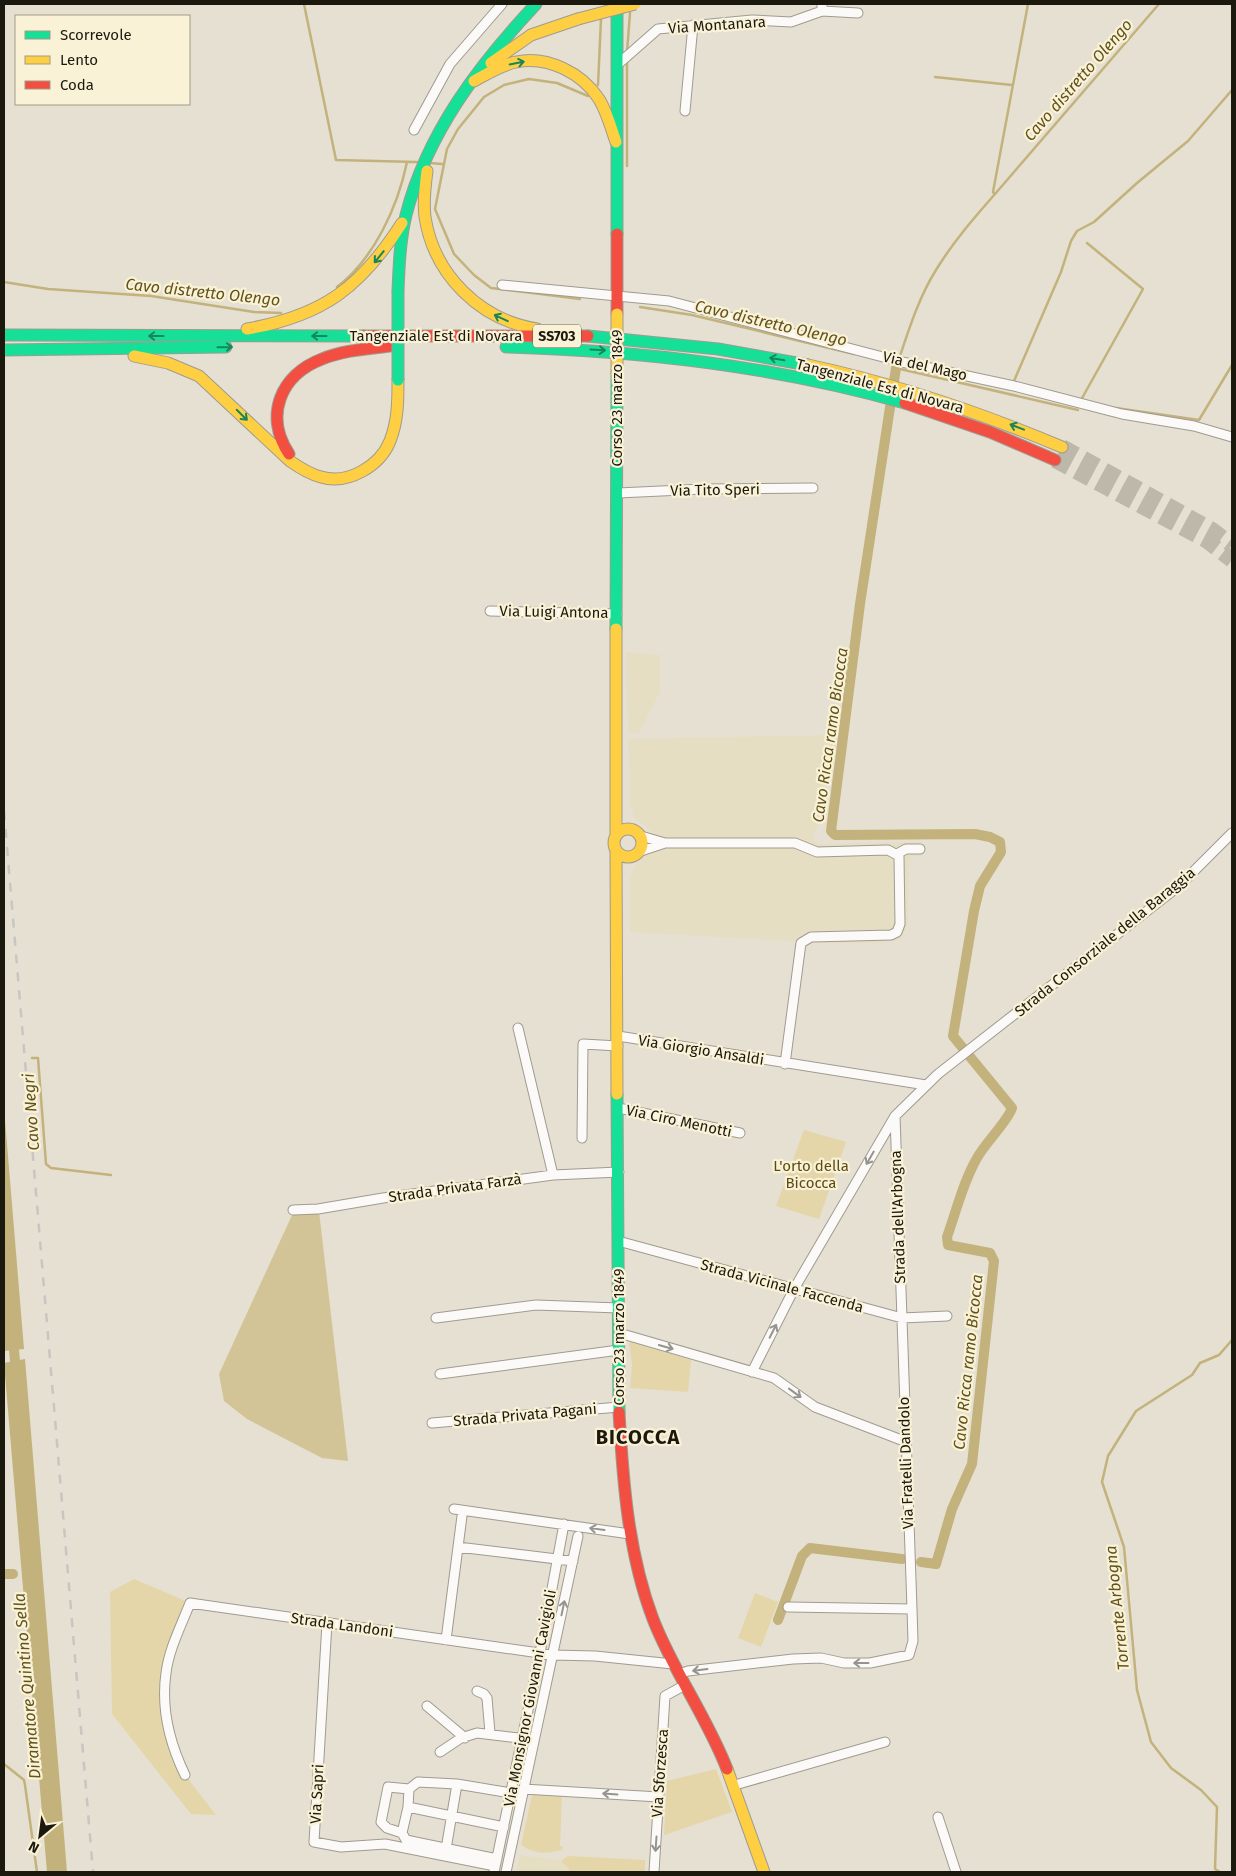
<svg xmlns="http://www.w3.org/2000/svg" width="1236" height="1876" viewBox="0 0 1236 1876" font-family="'Fira Sans',sans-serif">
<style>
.built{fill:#e6dec3}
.green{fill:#e4d6a9}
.forest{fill:#d2c496}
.water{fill:#c3b27c}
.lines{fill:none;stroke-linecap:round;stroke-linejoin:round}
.stream{stroke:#c3b27c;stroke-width:2.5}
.canal{stroke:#c3b27c;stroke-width:10}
.highway-tunnel{stroke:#bdb8aa;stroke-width:16;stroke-dasharray:16 8;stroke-linecap:butt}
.street-casing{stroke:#9f9b90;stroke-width:11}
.fast-casing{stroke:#9f9b90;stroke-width:13}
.slow-casing{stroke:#9f9b90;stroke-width:13}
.jam-casing{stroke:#9f9b90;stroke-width:13}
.street{stroke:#fbfaf8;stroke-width:9}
.fast{stroke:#16e098;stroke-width:11}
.slow{stroke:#ffcf43;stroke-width:11}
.jam{stroke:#f24e42;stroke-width:11}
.rail{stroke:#c8c6c3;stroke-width:2.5;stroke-dasharray:9 9;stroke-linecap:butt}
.fast-bridge-casing{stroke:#9f9b90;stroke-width:13;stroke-linecap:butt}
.slow-bridge-casing{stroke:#9f9b90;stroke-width:13;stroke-linecap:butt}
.fast-bridge{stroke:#16e098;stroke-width:11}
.slow-bridge{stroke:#ffcf43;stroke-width:11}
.oneway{stroke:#18865a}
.oneway2{stroke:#96948f}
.labels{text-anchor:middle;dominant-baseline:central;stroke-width:4.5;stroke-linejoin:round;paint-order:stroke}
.shield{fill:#faf2d6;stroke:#5e594a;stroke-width:1}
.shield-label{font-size:14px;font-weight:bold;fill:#1b180e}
.street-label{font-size:15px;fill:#1b180e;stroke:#faf2d6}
.park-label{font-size:15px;fill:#5c4c14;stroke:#faf2d6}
.water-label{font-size:16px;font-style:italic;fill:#62521b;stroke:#faf2d6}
.district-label{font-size:20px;font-weight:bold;letter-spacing:1px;fill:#1b180e;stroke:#faf2d6}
</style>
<rect width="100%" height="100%" fill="#e5e0d1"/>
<path class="built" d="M626,652L660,655V692L639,733H628Z
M834,735L823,813L814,835V842L821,844L922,842L921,856H913L909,859L908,924L901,939L882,943H824L630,932V877L636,864L653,850L654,834L634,817L630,803L628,739Z
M520,1855L561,1861L569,1869V1872H516Z"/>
<path class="green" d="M804,1130L846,1142L819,1219L776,1206Z
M632,1342L691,1360L688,1392L630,1388L632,1364L629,1343Z
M134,1579L190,1603L166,1677L169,1733L185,1775L216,1815L191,1814L112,1714L110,1592Z
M755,1593L778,1602L761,1647L738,1638Z
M716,1769L732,1812L664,1835L667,1781Z
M533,1791L562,1793L560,1846L563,1847L562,1850C544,1854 535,1854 521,1845Z
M568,1856L645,1860V1872H569V1869L561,1861Z"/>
<path class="forest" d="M319,1211L348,1461L322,1458L247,1419L224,1401L219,1374L293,1213Z"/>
<path class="water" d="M4,1108L24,1349L4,1351Z
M25,1359L67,1872H47L4,1363Z"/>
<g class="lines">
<path class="stream" d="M304,4L336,160L417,162
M627,52L630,13
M627,60V166
M935,77L1012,85
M598,85L601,19
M430,163L442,164
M995,194L1159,4
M4,282L48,289L151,296L254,312L281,313
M337,287C374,259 398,206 407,162
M580,299L491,288L474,275L454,254L435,209L447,149L458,129L484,97L504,85L529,79L557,83L588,96
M640,307L692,315L854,354
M899,359C909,329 919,297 936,270C953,242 974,218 995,194L993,192L1028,4
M893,364L896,365V368L1078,410
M1014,381L1061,272L1071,241L1077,231L1094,222L1137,183L1188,141L1232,90
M1081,400L1143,289L1087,243
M1116,408L1199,420L1232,365
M32,1058H38L46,1164L51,1168L111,1175
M4,1764L24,1780L25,1785L37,1872
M1220,1872L1215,1869L1217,1807L1201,1790L1171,1768L1151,1742L1137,1690L1124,1547L1102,1482L1108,1456L1136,1411L1192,1375L1200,1363L1219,1355L1232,1340"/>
<path class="canal" d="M896,368L860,604L831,831L835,835L975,834L990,837L1000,842L1001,852L980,886L974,911L953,1036L1012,1108C1008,1121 985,1143 977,1158C963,1182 956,1212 947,1237L948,1245L990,1253L994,1261L972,1464L952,1509L936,1564L921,1562
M13,1338L16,1373
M4,1574H13
M778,1620L802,1556L810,1548L902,1559"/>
<path class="highway-tunnel" d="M1062,447L1212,530L1232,545
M1055,460L1206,540L1232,560"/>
<g class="street-casing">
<path id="street" d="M822,11L858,13
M617,65L658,29L752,20L791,22L822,11V4
M685,111L693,25
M414,130L450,64L502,4
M502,285L669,301L902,362L1014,386L1122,414L1194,426L1232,437
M618,493L704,489L813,488
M490,611L617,614
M665,843H795L817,852L888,850L899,856L900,924L897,932L891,935L811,937L801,943L785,1064
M641,851L665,843L641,836
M897,854L906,849H920
M518,1028L553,1175
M618,1036L926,1085
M618,1108L740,1133
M895,1116L912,1609
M582,1138L583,1044L618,1046
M293,1210L318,1209L383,1198L553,1175L619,1172
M618,1241L902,1318L947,1316
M436,1318L536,1305L619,1308
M619,1333L774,1378L815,1407L904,1441
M752,1372L794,1289L895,1116L938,1074L1179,886L1232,833
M440,1374L619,1350
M432,1423L619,1407
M454,1509L630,1534
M458,1547L462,1516
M327,1623L314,1842L341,1847L385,1844L495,1866
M446,1640L458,1547L573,1561
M679,1674L688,1671L793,1659L821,1658L844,1663H870L909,1655L913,1641L912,1609L788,1607
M477,1691L484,1694L487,1698L490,1733
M427,1706L465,1738
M440,1752L461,1738L477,1733L527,1739
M185,1775C170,1744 161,1708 166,1673C169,1649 181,1626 190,1603L553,1655L595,1656L673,1664
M735,1785L885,1742
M409,1789L418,1782L457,1784L511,1793
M523,1789L659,1797
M408,1807L409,1789L388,1787L381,1822L387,1828L402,1833L408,1807L504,1827
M938,1817L956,1872
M402,1833L406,1840L497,1859
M446,1849L457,1784
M494,1872L540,1653L564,1524
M506,1872L578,1536
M654,1872L665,1696L685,1685"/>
</g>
<g class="fast-casing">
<path id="fast" d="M617,4V234
M398,291C399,266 400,240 406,215C427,133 479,65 536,4
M4,335L364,336
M588,336L718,349L808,365
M506,347C642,351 774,366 905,403
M4,350L226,347
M616,629L617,374
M617,1094L619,1412"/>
</g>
<g class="slow-casing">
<path id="slow" d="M491,63L531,35L578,19
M474,81C487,74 501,65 516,62C547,55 582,73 599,99C607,112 611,128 616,142
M427,171C425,186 423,202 425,217C434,275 480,320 537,329
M247,329C323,316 361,287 402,223
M134,356L168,363L199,376L290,461C300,468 309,474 321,477C348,485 380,466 390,441C398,421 398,400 398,380
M808,365C896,384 979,412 1062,447
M614 843a14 14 0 1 1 28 0a14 14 0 1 1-28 0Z
M616,835V629
M616,852L617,1094
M727,1769L764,1872"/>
</g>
<g class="jam-casing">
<path id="jam" d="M617,234V314
M364,336H588
M905,403L990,432L1055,460
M289,454C264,416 280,375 322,359C344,350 368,349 390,346
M619,1412C623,1482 628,1553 653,1619C673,1671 707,1717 727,1769"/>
</g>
<use href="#street" class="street"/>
<use href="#fast" class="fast"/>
<use href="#slow" class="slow"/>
<use href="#jam" class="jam"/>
<path class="rail" d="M4,811L93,1872"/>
<g class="fast-bridge-casing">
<path id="fast-bridge" d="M398,291V380"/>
</g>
<g class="slow-bridge-casing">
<path id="slow-bridge" d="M578,19L635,4
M617,314V374"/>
</g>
<use href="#fast-bridge" class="fast-bridge"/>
<use href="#slow-bridge" class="slow-bridge"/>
</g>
<defs><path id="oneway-shaft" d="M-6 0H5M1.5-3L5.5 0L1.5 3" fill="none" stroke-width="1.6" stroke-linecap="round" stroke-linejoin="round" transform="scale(1.25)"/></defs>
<g class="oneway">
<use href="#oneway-shaft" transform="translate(517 63) rotate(-11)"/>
<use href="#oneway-shaft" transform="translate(379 257) rotate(129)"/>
<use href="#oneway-shaft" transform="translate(501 318) rotate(-155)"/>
<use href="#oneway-shaft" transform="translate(156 336) rotate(-180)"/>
<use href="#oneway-shaft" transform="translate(319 336) rotate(-180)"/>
<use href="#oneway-shaft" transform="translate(225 347) rotate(-1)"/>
<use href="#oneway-shaft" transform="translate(598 350) rotate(3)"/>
<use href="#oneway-shaft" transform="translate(777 359) rotate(-170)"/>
<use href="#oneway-shaft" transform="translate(242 415) rotate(45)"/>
<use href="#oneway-shaft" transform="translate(1017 427) rotate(-159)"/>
</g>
<g class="oneway2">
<use href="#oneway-shaft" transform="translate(870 1158) rotate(120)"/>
<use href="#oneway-shaft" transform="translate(773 1331) rotate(-63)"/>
<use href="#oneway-shaft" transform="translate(666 1347) rotate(16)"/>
<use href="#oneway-shaft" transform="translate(795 1393) rotate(36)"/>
<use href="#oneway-shaft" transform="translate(597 1529) rotate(-172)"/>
<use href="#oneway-shaft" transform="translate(563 1608) rotate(-78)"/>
<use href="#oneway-shaft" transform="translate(861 1663) rotate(-180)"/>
<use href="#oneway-shaft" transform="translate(700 1670) rotate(173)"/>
<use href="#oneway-shaft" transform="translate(610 1794) rotate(-176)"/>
<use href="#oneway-shaft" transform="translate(656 1844) rotate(94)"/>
</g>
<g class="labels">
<rect class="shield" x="533" y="324.5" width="48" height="23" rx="4"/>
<g class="shield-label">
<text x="557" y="336">SS703</text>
</g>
<g class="street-label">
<text transform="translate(717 25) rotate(-4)">Via Montanara</text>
<text x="436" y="336">Tangenziale Est di Novara</text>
<text transform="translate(925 366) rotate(13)">Via del Mago</text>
<text transform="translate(880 386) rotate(15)">Tangenziale Est di Novara</text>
<text transform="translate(617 398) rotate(-90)">Corso 23 marzo 1849</text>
<text transform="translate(715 490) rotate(-1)">Via Tito Speri</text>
<text transform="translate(554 612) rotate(1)">Via Luigi Antona</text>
<text transform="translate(1105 942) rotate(-39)">Strada Consorziale della Baraggia</text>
<text transform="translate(701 1050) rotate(9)">Via Giorgio Ansaldi</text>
<text transform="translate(679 1121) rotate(12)">Via Ciro Menotti</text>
<text transform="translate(455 1188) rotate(-8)">Strada Privata Farzà</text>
<text transform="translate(898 1217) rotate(-92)">Strada dell'Arbogna</text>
<text transform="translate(782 1286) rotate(15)">Strada Vicinale Faccenda</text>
<text transform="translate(619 1337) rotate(-90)">Corso 23 marzo 1849</text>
<text transform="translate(525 1415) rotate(-5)">Strada Privata Pagani</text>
<text transform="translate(906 1463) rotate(-92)">Via Fratelli Dandolo</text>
<text transform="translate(342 1625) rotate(8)">Strada Landoni</text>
<text transform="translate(530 1698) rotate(-79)">Via Monsignor Giovanni Cavigioli</text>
<text transform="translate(660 1773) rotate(-86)">Via Sforzesca</text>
<text transform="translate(317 1794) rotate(-87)">Via Sapri</text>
</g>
<g class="park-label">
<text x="811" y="1166">L'orto della<tspan x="811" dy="17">Bicocca</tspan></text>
</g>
<g class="water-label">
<text transform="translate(1078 80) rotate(-49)">Cavo distretto Olengo</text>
<text transform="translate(203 292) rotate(6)">Cavo distretto Olengo</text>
<text transform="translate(771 323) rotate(13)">Cavo distretto Olengo</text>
<text transform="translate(830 735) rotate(-82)">Cavo Ricca ramo Bicocca</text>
<text transform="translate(31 1112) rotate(-94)">Cavo Negri</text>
<text transform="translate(968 1362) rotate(-84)">Cavo Ricca ramo Bicocca</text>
<text transform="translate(1117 1608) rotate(-96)">Torrente Arbogna</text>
<text transform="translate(27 1686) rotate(-95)">Diramatore Quintino Sella</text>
</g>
<g class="district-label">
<text x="638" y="1437">BICOCCA</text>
</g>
</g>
<rect width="1236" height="1876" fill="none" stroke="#1b180e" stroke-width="10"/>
<rect x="15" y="15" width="175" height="90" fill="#faf2d6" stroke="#a19b86"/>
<rect x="25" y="31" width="25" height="8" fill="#16e098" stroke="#a19b86"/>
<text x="60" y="40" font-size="15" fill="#1b180e">Scorrevole</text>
<rect x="25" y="56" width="25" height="8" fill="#ffcf43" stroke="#a19b86"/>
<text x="60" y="65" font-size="15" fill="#1b180e">Lento</text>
<rect x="25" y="81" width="25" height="8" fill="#f24e42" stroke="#a19b86"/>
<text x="60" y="90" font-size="15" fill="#1b180e">Coda</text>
<g transform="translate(40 1836) rotate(209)" stroke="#faf2d6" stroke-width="4" paint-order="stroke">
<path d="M0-4L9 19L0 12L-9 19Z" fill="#1b180e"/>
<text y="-8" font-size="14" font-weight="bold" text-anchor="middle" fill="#1b180e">N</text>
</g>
</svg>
